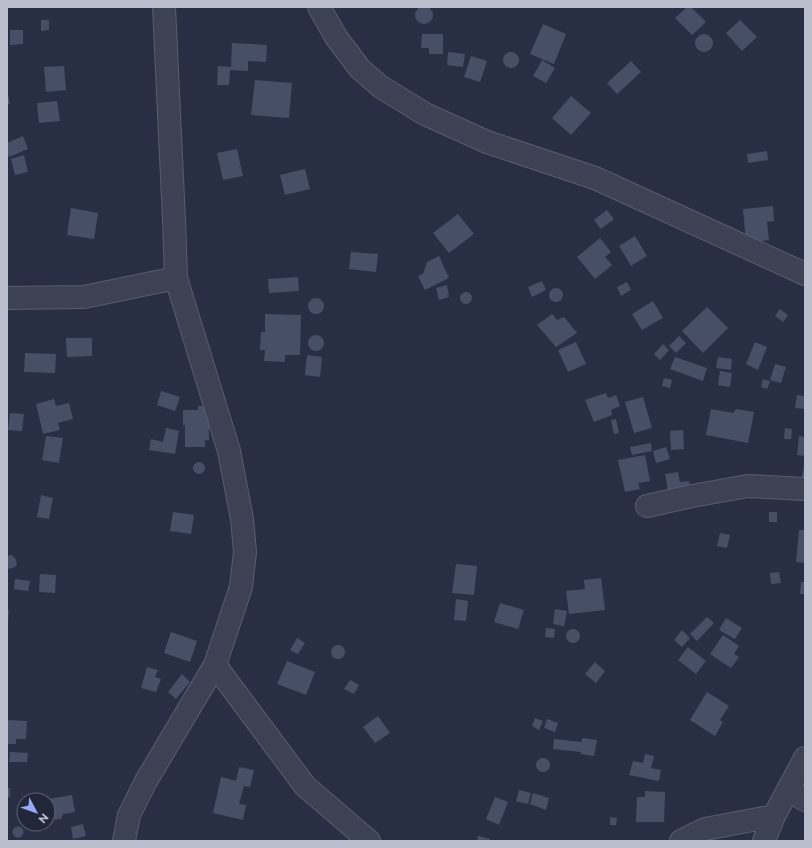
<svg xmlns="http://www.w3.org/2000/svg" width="812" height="848" viewBox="0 0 812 848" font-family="Montserrat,sans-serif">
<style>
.building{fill:#474f66}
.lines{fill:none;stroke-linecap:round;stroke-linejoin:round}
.minor-casing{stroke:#585d6e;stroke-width:24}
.minor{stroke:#3c4253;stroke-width:22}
</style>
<rect width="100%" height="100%" fill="#282f44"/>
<path class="building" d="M415 15a9 9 0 1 1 18 0a9 9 0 1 1-18 0Z
M687,7H691L706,22L692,35L675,18Z
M41,20H49V30L41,31Z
M740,20L757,37L742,51L726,33Z
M543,24L566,34L554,64L530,54Z
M10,30H23V44L10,45Z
M695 43a9 9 0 1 1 18 0a9 9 0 1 1-18 0Z
M422,34H443V54H429V48H421Z
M232,43L267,45L266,62L248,61V71L230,70L229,85H217L218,66L231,67Z
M448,52L465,54L463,67L447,65Z
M503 60a8 8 0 1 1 16 0a8 8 0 1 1-16 0Z
M471,56L487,61L480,82L464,77Z
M542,60L555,68L546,83L533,76Z
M631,61L641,72L617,94L607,83Z
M64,66L66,90L46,92L44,67Z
M255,80L292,83L289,118L251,115Z
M7,89L10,104H7Z
M571,96L591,113L571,135L552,118Z
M57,101L60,121L39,123L37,103Z
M23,136L28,149L9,157L7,152V143Z
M237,149L243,176L223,180L217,153Z
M767,151L768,160L748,163L747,154Z
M24,155L28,172L15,175L11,159Z
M305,169L310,189L285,195L280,175Z
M773,206L774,221L767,222L769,240L746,243L743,209Z
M71,208L98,213L94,239L67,235Z
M607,210L614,219L601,229L594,220Z
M458,214L474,234L449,253L433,233Z
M635,236L647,256L631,266L619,246Z
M600,238L611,252L605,257L612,265L595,279L577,257Z
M351,252L378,254L376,272L349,269Z
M439,256L449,278L425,290L418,276L423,274L427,262Z
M298,277L299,291L269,293L268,279Z
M542,281L546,290L532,297L528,287Z
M627,282L631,290L621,296L617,287Z
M447,285L449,297L439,300L436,288Z
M549 295a7 7 0 1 1 14 0a7 7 0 1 1-14 0Z
M460 298a6 6 0 1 1 12 0a6 6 0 1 1-12 0Z
M308 306a8 8 0 1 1 16 0a8 8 0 1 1-16 0Z
M653,301L663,318L642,330L632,314Z
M707,307L728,328L703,353L682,331Z
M780,309L788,315L783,322L775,316Z
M265,314L301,315L300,355H285V362L264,361L265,350H260L261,332H265Z
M552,314L557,320L564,317L577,333L556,347L537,325Z
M308 343a8 8 0 1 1 16 0a8 8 0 1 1-16 0Z
M679,336L686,343L676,353L669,346Z
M66,338H92V356L67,357Z
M576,342L586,364L568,372L558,350Z
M755,342L767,347L758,370L746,364Z
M663,344L669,350L660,360L654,354Z
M25,353L56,354L55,373L24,372Z
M307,355L322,357L320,377L305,375Z
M675,357L707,368L703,381L670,369Z
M718,357L732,359L731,370L716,368Z
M775,364L786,367L781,383L770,380Z
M720,371L732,373L730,387L718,385Z
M664,378L672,380L670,388L662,386Z
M763,379L770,381L767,389L761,387Z
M161,391L180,397L175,411L157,405Z
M606,393L608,398L616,395L620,406L611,410L612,415L594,422L585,400Z
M797,395L805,396V409L795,408Z
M643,397L652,428L634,433L625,402Z
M54,399L56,406L69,403L73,419L58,423L60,430L43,434L36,404Z
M198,406H212L211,429L209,428V440H205V447H185V425H183V410H198Z
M711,409L733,413L736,409L754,412L748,443L706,435Z
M10,413L24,414L22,431L8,430Z
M616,419L619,433L614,434L611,420Z
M166,428L179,431L175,454L149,450L151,439L163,442Z
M785,428L792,429L791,439H784Z
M683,430L684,449L671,450L670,431Z
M46,436L63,438L59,463L42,460Z
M799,436L805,437V456L797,455Z
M651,443L652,451L632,455L630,447Z
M666,447L670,459L656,463L653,451Z
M645,455L650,481L638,483L640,489L625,492L618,460Z
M193 468a6 6 0 1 1 12 0a6 6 0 1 1-12 0Z
M804,465H805V477H802Z
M678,472L680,482L689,481L691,494L669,497L665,474Z
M41,495L53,498L49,519L37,517Z
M173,512L194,515L191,534L170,531Z
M769,512H777V522H769Z
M799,530H805V563L796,562Z
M720,533L730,535L727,548L717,546Z
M12,555L15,558L17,563L15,567L8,569H7V556Z
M456,564L477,566L474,595L452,593Z
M779,572L781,583L771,584L770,573Z
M40,574L56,575L55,593L39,592Z
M601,578L605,610L569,614L566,591L585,589L584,580Z
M15,579L30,581L28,591L14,589Z
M801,582H805V594H800Z
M456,599L468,601L466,621L454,620Z
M500,603L524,610L518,629L494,622Z
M555,609L567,611L564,626L553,624Z
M7,610H9L8,622L7,621Z
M707,617L714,623L697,641L690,634Z
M726,618L742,628L735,639L719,630Z
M546,628L555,629L554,638L545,637Z
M566 636a7 7 0 1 1 14 0a7 7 0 1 1-14 0Z
M682,630L690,638L682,647L674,640Z
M171,632L197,641L190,662L164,653Z
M723,635L739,646L734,654L739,657L731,668L710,654Z
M297,638L305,643L298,654L290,650Z
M331 652a7 7 0 1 1 14 0a7 7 0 1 1-14 0Z
M688,647L706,661L696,674L678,660Z
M287,661L315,672L306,695L277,684Z
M595,662L605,671L596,683L585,674Z
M147,667L158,670L155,677L161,679L156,692L141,688Z
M182,674L190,682L176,699L168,692Z
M350,680L359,685L354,694L344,689Z
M707,692L729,706L720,720L723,722L715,736L690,720Z
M378,716L390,733L375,743L363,727Z
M535,718L543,721L539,730L532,726Z
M547,719L558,723L555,732L544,728Z
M7,720L27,721L26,739H16V744H7Z
M582,738L597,740L594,756L580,754L581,752L553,749L554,739L582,742Z
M10,752L28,753L27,762H9Z
M645,754L654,756L651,768L661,770L659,781L629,775L633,761L643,763Z
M536 765a7 7 0 1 1 14 0a7 7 0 1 1-14 0Z
M239,767L254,770L250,787L244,786L239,804L246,805L243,820L213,813L221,777L236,781Z
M7,788H10V797H7Z
M519,790L531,793L528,804L516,801Z
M645,791L665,792L664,822H636L637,797H645Z
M533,793L549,798L546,810L530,804Z
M72,795L75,812L63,814L61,819L49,820L48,823V799Z
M495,797L508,802L499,825L486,819Z
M610,817L617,818L616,825H610Z
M83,824L86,836L73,839L71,827Z
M12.5 832a5.5 5.5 0 1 1 11 0a5.5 5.5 0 1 1-11 0Z
M478,836L490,839L489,841H477Z"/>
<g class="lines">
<g class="minor-casing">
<path id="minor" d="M319,7L336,37L360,69L381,87L425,114L487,142L595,178L805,274
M7,298L84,297L176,278L174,220L164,7
M647,506L692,496L748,486L805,489
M215,665L305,786L369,841
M788,790L805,800
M124,841L129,815L146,781L215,665L241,587L245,552L242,519L229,451L176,278
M681,841L705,829L774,816
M764,841L774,816L805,758"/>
</g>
<use href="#minor" class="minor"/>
</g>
<rect width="812" height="848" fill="none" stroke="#babecd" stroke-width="16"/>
<g transform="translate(36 812) rotate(131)"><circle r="19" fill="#212739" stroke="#5e6374"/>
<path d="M0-3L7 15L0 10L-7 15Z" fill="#95a9f7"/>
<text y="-6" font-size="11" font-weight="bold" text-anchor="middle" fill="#babecd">N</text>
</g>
</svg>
